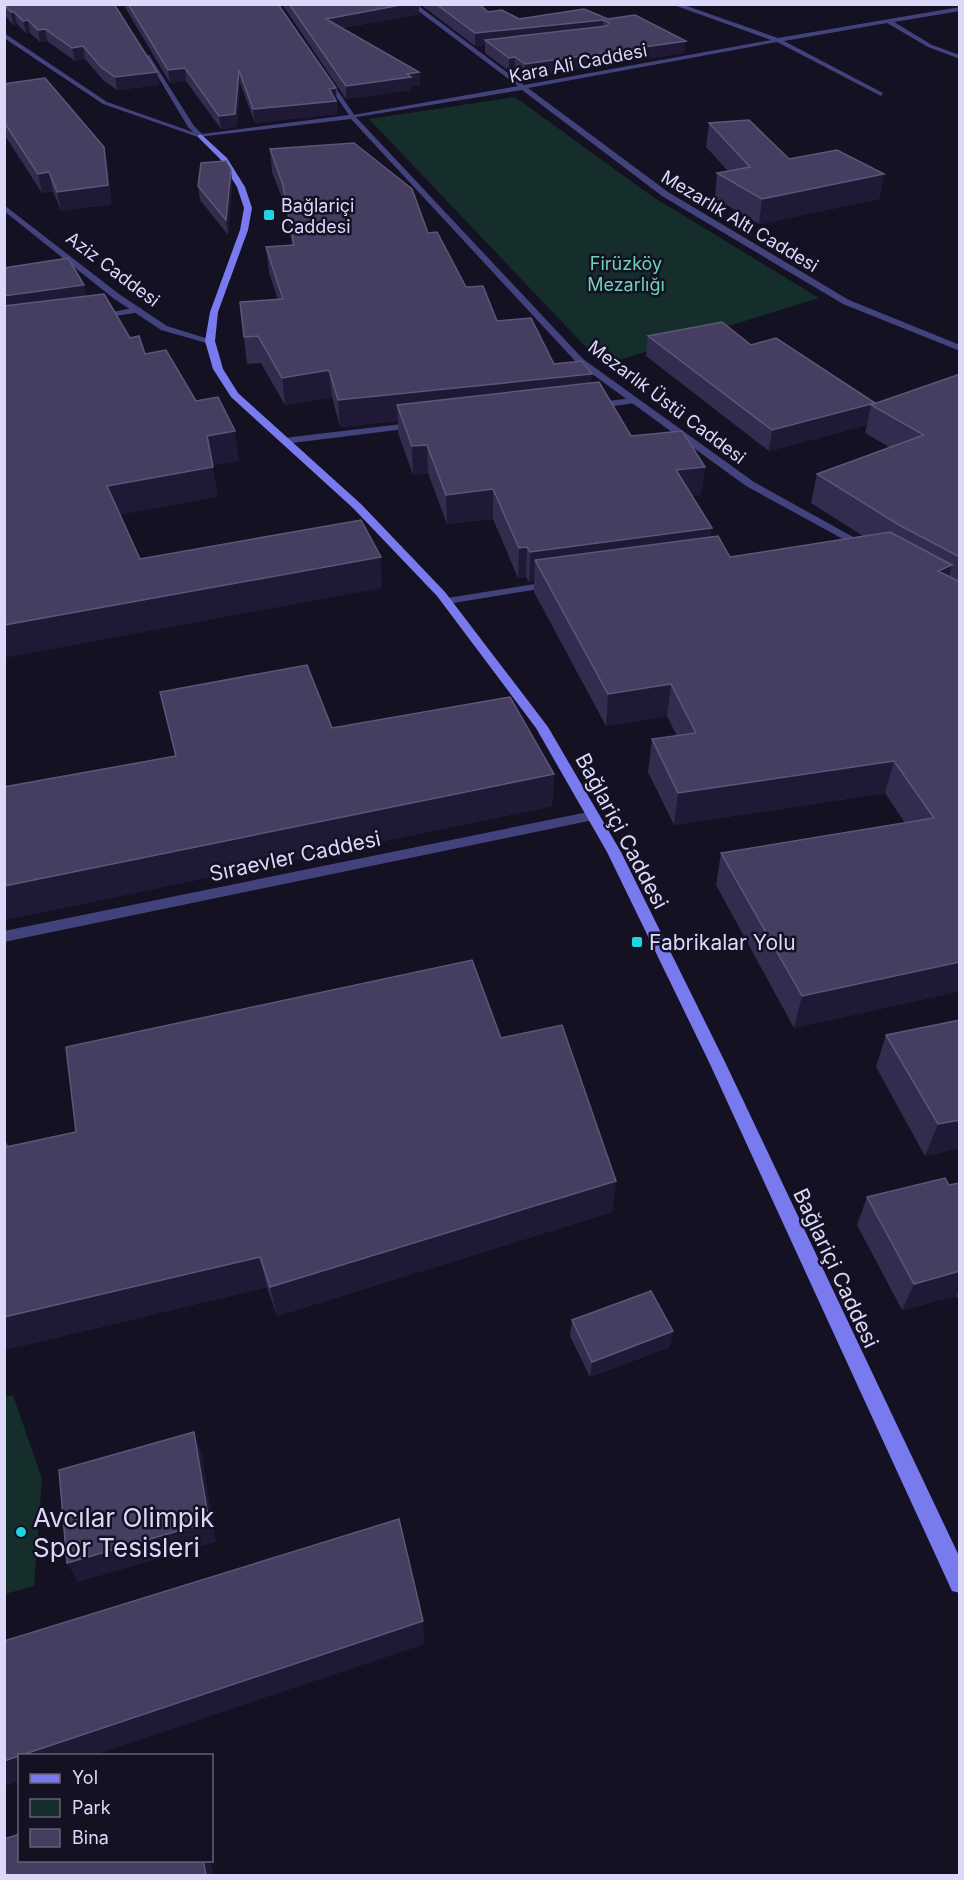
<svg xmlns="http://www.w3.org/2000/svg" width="964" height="1880" viewBox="0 0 964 1880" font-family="Inter,sans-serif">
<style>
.green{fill:#152d2b}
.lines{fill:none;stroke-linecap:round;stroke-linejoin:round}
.service{fill:#42427d;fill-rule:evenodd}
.minor{fill:#42427d;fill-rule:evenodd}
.tertiary{fill:#42427d;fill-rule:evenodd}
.secondary{fill:#7a7aef;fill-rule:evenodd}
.wall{fill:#332c4f}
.shaded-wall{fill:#1f1936}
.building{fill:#453e61;stroke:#5c5679;stroke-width:1.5}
.poi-dot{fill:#1bd6e4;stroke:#141123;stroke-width:2}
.labels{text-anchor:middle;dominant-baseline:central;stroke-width:5;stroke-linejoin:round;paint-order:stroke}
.far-street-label{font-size:18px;fill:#dbd8fa;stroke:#141123}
.far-poi-label{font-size:18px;fill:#dbd8fa;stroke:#141123;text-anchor:start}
.far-park-label{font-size:18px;fill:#6cd2b6;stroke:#141123}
.street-label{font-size:21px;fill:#dbd8fa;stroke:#141123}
.poi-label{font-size:21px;fill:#dbd8fa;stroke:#141123;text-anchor:start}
.near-poi-label{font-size:26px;fill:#dbd8fa;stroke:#141123;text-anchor:start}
</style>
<rect width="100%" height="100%" fill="#141123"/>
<path class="green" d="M515,97L653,197L819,298L603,365L369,119Z
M13,1395L42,1479L34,1586L5,1594L4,1397Z"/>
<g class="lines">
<path class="service" d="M138,307L141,308V312L96,319L92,316Z"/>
<path class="minor" d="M409,4H416L524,85L771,40L671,4H681L778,38L960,7V11L894,22L932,45L960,55V59L928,47L887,23L784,41L883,93L881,96L777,42L528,88L668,192L849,300L960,345V351L843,304L662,196L522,90L351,118L353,115L518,86Z
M4,33L107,102L204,136L198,137L103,104L4,38Z
M4,205L119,294L167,326L215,341L210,344L161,330L113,298L4,211Z
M633,398L636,399V403L591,409L586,406L591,403Z
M418,422L423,425L421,427L284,444L279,441L284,438Z
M554,581L558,582V586L447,604L441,601L447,598Z"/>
<path class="tertiary" d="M145,55H149L194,126L202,134L349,115L322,76L327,75L355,116L583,359L754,482L873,548L871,550H863L746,486L577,363L351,119L198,137L188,127Z
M593,811L600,816L598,819L4,942V931Z"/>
<path class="secondary" d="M198,135H202L227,158L245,187L252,208L248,230L218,312L215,341L223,369L238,393L361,504L445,592L548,727L621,852L725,1062L960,1558V1593L952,1591L709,1062L607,852L536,728L437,596L353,508L231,397L213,369L205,341L210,312L240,230L244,208L237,187L220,159L198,137Z"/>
</g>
<path class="wall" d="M4,4L159,85L117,90L103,80L85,59L75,61L47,41L40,42L30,33H26L17,24L13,25L4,14Z
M123,4H278L336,88L337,114L255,123L240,83L237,127L221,129L186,81L170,83Z
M282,4H419V14L343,28L419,72L420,85L411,86V90L346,99Z
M420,4H479L488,12L519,19L584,9L684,53L525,77L515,70L509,71L485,53V45L475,46Z
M4,84L108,166L111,204L61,211L53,191L42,193L4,134Z
M709,123L789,159L884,174L879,199L759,224L715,198L717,173L728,171L706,147Z
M270,149L428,233L466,287L497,321L554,364L592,383L631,436L705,467L701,495L692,496L710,537L730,557L863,536L811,503L817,474L889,447L865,433L867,425L769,451L646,356L648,336L751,345L875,403L960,374V991L794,1028L716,885L721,853L905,823L885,793L674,825L648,772L652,739L677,736L667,716L606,726L534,592V581L529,582L526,577L518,578L493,519L447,524L428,473L413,475L398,433V421L340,427L332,397L285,405L261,363L247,364L240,302L278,300L269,272L266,247L292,245L286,208L272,172Z
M231,170L232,184L228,235L200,200L198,186Z
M160,692L554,774L552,806L4,920V787L175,756Z
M960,1020V1148L925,1156L876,1067L886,1035Z
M501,1038L616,1181L612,1212L277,1316L267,1287L4,1350V1137L9,1147Z
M960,1183V1302L956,1296L902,1310L857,1225L867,1197Z
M572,1320L670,1347L590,1377L570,1336Z"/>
<path class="shaded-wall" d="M406,4H419V14L327,31L326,19Z
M11,12H14L17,24L13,25Z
M28,20L30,33H26L23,21Z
M603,20V32L485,40V45L475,46V33Z
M45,29L47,41L40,42L38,30Z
M686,41L684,53L525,77V64Z
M83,46L85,59L75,61L72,48Z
M515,57V70L509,71V58Z
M185,68L186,81L170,83L168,70Z
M239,70L240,83L237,127L221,129L219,116Z
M157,72L159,85L117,90L115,77Z
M419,72L420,85L411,86V90L346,99V86Z
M336,88L337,114L255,123L253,109L329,89Z
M104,147L108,166L111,204L61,211L57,192Z
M231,170L232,184L228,235L226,220Z
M49,172L53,191L42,193L38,174Z
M884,174L879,199L759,224L762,199Z
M84,285L89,312L4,325V296Z
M329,370L332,397L285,405L282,378Z
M592,374L590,401L397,405L398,421L340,427L338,400Z
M875,403L871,405L867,425L769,451L772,430Z
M235,431L239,461L211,466L207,436Z
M427,445L428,473L413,475L412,446Z
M213,467L218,497L113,516L107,486Z
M705,467L701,495L673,499L676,470Z
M493,489V519L447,524L446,495Z
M712,528L708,558L535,560L534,581L529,582L530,552Z
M527,547L526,577L518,578L519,548Z
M381,557L382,588L4,658V625Z
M952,565L944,597L938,571Z
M671,684L667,716L606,726L608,694Z
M894,761L885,793L674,825L678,793Z
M554,774L552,806L4,920V886Z
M960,962V991L794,1028L802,996Z
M960,1120V1148L925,1156L938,1124Z
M616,1181L612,1212L277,1316L270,1287Z
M260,1257L267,1287L4,1350V1317Z
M960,1271V1289L956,1296L902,1310L914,1284Z
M673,1331L670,1347L590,1377L592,1362Z
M194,1432L202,1454L216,1542L78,1582L67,1563Z
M423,1621L425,1644L94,1755H21Z
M20,1756V1781L4,1786V1761Z
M203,1860H210L214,1875H206Z"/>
<path class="building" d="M4,4H114L157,72L115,77L101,67L83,46L72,48L45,29L38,30L28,20L23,21L14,12H11Z
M128,4H278L336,88L329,89L336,101L253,109L239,70L235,114L219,116L185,68L168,70Z
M289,4H406L326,19L419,72L407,74L411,77L346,86Z
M436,4H479L488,12L502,10L519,19L584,9L608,19L635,15L686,41L525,64L515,57L509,58L485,40L607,26L609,23L603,20L475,33Z
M45,78L104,147L108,185L57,192L49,172L38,174L4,122V84Z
M749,120L789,159L837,150L884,174L762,199L717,173L750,167L709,123Z
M354,143L412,189L428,233L437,232L466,287L483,286L497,321L531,318L554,364L582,361L592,374L338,400L329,370L282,378L258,336L244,337L240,302L283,299L266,247L294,245L283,185L270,149Z
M226,161L231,170L226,220L198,186L201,163Z
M68,258L84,285L4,296V268Z
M104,294L130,338L139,336L145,354L166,350L196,401L218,397L235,431L207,436L213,467L107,486L140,559L361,520L381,557L4,625V306Z
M722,322L751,345L776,338L875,403L772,430L648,336Z
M960,374V557L899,525L817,474L924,435L871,405Z
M599,382L631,436L682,431L705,467L676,470L712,528L530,552L527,547L519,548L493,489L446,495L427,445L412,446L397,405Z
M890,532L952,565L938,571L960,582V962L802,996L721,853L934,818L894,761L678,793L652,739L696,733L671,684L608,694L535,560L718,536L730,557Z
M307,665L332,728L510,697L554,774L4,886V787L176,756L160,692Z
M472,960L501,1038L562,1025L616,1181L270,1287L260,1257L4,1317V1138L6,1147L76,1132L66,1047Z
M960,1020V1120L938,1124L886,1035Z
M945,1178L949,1185L960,1183V1271L914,1284L867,1197Z
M651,1291L673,1331L592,1362L572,1320Z
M194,1432L209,1522L67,1563L59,1470Z
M399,1519L423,1621L4,1761V1641Z
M20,1834V1860H203L206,1875H4V1839Z"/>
<g class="poi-dot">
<rect x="263" y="209" width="12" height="12" rx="3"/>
<rect x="631" y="936" width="12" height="12" rx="3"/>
<circle cx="21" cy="1532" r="6"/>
</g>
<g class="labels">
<g class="far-street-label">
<text transform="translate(578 63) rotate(-11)">Kara Ali Caddesi</text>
<text transform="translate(740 221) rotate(31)">Mezarlık Altı Caddesi</text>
<text transform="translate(113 269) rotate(37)">Aziz Caddesi</text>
<text transform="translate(667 402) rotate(37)">Mezarlık Üstü Caddesi</text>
</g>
<g class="far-poi-label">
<text x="281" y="205">Bağlariçi<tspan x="281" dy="21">Caddesi</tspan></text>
</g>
<g class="far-park-label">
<text x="626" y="263">Firüzköy<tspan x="626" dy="21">Mezarlığı</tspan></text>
</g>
<g class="street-label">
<text transform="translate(622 831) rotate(62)">Bağlariçi Caddesi</text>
<text transform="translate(295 856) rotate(-12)">Sıraevler Caddesi</text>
<text transform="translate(836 1268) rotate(65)">Bağlariçi Caddesi</text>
</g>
<g class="poi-label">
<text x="649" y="942">Fabrikalar Yolu</text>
</g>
<g class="near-poi-label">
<text x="33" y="1517">Avcılar Olimpik<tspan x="33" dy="30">Spor Tesisleri</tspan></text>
</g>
</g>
<rect width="964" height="1880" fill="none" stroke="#dbd8fa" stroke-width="12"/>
<rect x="18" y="1754" width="195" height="108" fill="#141123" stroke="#646179" stroke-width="1.5"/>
<rect x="30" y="1774" width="30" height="9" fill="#7a7aef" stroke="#646179" stroke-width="1.5"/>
<text x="72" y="1784" font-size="18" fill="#dbd8fa">Yol</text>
<rect x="30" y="1799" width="30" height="18" fill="#152d2b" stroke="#646179" stroke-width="1.5"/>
<text x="72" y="1814" font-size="18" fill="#dbd8fa">Park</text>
<rect x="30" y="1829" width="30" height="18" fill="#453e61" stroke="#646179" stroke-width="1.5"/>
<text x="72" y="1844" font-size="18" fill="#dbd8fa">Bina</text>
</svg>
